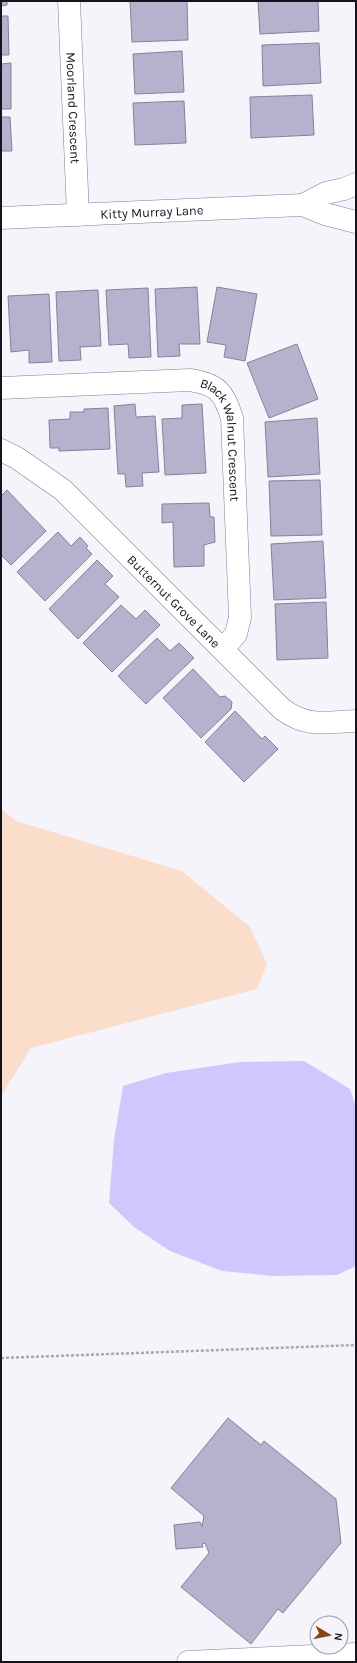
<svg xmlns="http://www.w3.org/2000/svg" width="357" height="1663" viewBox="0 0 357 1663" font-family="Karla,sans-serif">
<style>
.green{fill:#fbddcc}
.water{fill:#cfc7fd}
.building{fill:#b5b2cd;stroke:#85819c}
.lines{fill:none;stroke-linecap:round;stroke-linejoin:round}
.minor-casing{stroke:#817d97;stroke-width:23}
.path{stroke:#aaa9b0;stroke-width:2.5;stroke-dasharray:3 2;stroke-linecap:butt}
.minor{stroke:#fff;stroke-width:22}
.labels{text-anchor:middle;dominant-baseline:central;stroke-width:4;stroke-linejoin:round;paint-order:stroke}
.street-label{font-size:13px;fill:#15141d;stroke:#f5f4fa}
</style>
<rect width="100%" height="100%" fill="#f5f4fa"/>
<path class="green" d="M1,809L16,821L182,871L250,927L267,964L257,989L31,1048L1,1096Z"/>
<path class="water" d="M304,1061L350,1089L356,1107V1266L337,1275L273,1276L222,1271L170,1251L134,1227L109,1203L114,1140L123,1086L166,1073L240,1062Z"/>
<path class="building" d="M1,1H7V5L1,6Z
M130,1H187L188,40L132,42Z
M258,1H318L319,31L260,34Z
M1,16H8L9,55H1Z
M319,43L321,83L263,86L262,45Z
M182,51L184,92L135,94L133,54Z
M11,63V109H1V64Z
M312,95L314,135L251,138L250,97Z
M184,101L186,143L135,145L133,103Z
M1,117H10L12,151H1Z
M197,287L200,344H179L180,356L158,357L155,289Z
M217,287L257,294L245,361L224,357L226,345L207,342Z
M148,288L151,357L129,358L128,344L109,345L106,290Z
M98,290L101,346L80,347L81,360L59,361L56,292Z
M49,294L52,362L29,363V350L11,352L8,296Z
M297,344L318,399L269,418L247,363Z
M135,404L136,417L155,416L159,472L142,473L143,486L126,487L125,474H118L114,406Z
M202,404L206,473L165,475L162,419L182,418V405Z
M108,408L110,449L59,451V448H50L49,420L70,419V412H84V409Z
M317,418L320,474L268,477L265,422Z
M320,480L322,535L271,536L269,481Z
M7,490L46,531L11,565L1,555V496Z
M209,503L210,517H214L215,542L204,545V566L174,567L173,522L162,523V504Z
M58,532L71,546L80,537L88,546L86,548L92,554L45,601L17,572Z
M323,541L326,598L274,600L271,544Z
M97,560L113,576L105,584L119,597L78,639L49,609Z
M326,602L328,658L277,660L275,604Z
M121,605L136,619L145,610L160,625L112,672L83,643Z
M157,638L170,651L179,643L194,658L146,704L118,676Z
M193,669L220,697L225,696L232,702L231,709L201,738L163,698Z
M235,711L262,739L265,736L278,749L244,782L205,742Z
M228,1418L261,1445L264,1441L336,1499L341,1543L283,1613L278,1609L251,1644L181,1587L209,1553L205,1543L202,1544L203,1547L176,1549L174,1525L200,1522L202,1527L204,1516L171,1488Z"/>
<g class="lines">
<g class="minor-casing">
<g id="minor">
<path id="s1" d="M69,1L78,215"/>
<path d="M303,205L326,193L344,189L356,184"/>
<path id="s2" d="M1,218L303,205L325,214L356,222"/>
<path id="s3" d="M1,388L190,380C217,384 224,392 232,418L240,617L236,634L223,649"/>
<path id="s4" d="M1,450L17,458L63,490L282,709C307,728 326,722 356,721"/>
<path d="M188,1662L356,1654"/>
</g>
</g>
<path class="path" d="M1,1358L356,1345"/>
<use href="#minor" class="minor"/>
</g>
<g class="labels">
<g class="street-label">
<text stroke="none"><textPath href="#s1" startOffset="107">Moorland Crescent</textPath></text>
<text stroke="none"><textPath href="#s2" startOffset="151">Kitty Murray Lane</textPath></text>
<text stroke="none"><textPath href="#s3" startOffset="267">Black Walnut Crescent</textPath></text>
<text stroke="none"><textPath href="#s4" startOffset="231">Butternut Grove Lane</textPath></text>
</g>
</g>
<rect width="357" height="1663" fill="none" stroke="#15141d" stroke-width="4"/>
<g transform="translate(329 1635) rotate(100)"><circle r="19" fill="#f5f4fa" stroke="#9b9aa2"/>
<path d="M0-3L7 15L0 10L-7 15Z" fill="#864411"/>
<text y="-6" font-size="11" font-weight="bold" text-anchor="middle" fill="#15141d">N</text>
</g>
</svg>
